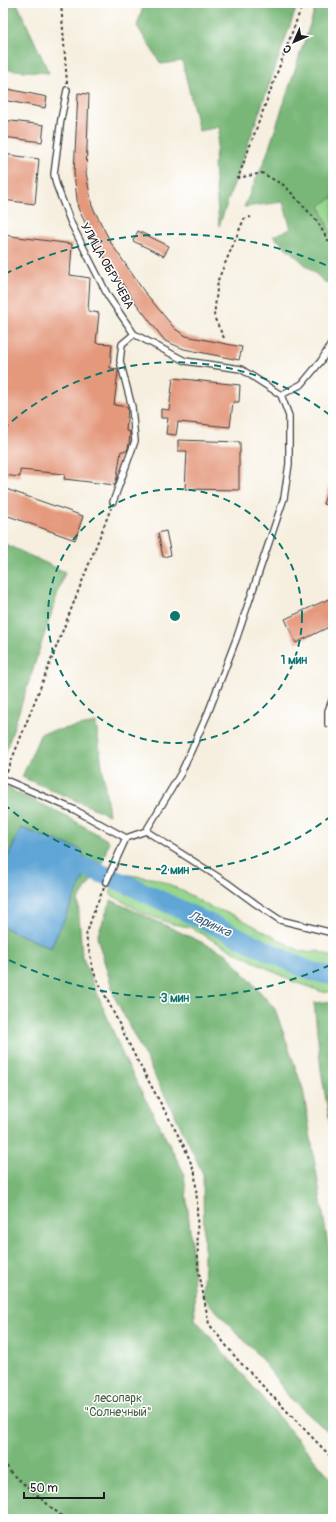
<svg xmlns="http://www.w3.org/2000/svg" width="336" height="1522" viewBox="0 0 336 1522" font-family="Pangolin,sans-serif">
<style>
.green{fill:#96d68c;stroke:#597954}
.forest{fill:#78b778;stroke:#4a6a4a}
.water{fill:#5ea5d5;stroke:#3d6078}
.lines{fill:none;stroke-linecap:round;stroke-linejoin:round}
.river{stroke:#5ea5d5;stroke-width:19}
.building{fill:#e4987c}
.lane-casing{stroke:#3d3c39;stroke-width:8}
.path{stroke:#3d3c39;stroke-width:2;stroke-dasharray:3 3;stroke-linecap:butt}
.lane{stroke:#fff;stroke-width:5.5}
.ring{fill:none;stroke:#0f766e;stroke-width:2;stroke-dasharray:7 5}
.labels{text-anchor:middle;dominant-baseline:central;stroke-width:3;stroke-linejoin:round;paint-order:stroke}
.street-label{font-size:12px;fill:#1c1c1c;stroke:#fff}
.park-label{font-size:12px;fill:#475d43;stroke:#fff}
.water-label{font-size:13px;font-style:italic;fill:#3d6078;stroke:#fff}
.centre{fill:#0f766e;stroke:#fff;stroke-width:2}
.ring-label{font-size:12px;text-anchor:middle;font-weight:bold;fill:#0f766e;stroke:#fff;stroke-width:3;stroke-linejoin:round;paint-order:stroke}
</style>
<rect width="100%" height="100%" fill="#fff"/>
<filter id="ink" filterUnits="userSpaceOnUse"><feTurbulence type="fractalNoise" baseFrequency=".025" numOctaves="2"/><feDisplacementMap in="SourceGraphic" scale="8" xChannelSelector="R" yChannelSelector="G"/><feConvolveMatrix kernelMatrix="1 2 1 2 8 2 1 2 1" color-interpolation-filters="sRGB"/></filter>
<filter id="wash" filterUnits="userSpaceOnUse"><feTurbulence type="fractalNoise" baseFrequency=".012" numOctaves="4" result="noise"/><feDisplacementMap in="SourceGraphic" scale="16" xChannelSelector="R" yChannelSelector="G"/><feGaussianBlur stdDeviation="0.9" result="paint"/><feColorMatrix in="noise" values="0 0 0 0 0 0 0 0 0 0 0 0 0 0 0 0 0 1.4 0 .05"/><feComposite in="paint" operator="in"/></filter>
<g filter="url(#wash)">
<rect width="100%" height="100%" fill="#f6efdf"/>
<path class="green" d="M333,197V239L319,206Z
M122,874L157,879L183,891L210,907L234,915L302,952L318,951L333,957V992H323L292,981L216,942L190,927L172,924L141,912L110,894L116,877Z"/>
<path class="forest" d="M3,3H17L49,73L3,69Z
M143,3H298L219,226L214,164L220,127L199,131L182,61L161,64L137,26L144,4Z
M317,3H333V197L320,206L333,239V279L326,283L273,236L291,229L283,202L244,207L266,157Z
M3,543L65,572L3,760Z
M96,723L109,815L22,777L41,733Z
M3,784L17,793L63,814L109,841L102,864L78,901L82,956L124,1058L184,1173L193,1259L195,1319L329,1476L333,1486V1519H3V926L7,929L51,948L21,828L3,868Z
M111,900L227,954L275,1009L303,1089L333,1276V1436L290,1398L260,1357L202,1296L204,1265L203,1174L183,1131L115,998L97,937Z
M333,1001V1142L321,1070L314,1003Z"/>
<path class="water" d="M21,828L82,850L88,868L51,948L7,929L3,926V868Z"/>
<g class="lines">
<path class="river" d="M88,868L131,886L310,971L333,976"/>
</g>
<g id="blocks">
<path class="building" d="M3,88L47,97L45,108L3,100Z
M78,93L89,94L86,173L92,206L111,243L143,290L175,329L186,336L242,347L239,360L184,349L165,341L132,298L95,243L78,208L74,173Z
M3,120L44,125L42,142L3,137Z
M3,154L39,159L35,204L3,200Z
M138,231L169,246L164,256L133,241Z
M3,235L72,244L70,275L90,278L88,311L99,313L96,343L112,344L110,368L118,369V372L114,405L128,407L126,431L130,432L129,444L127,451H121L117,477L115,485L64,479L65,474L20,470V477L3,475Z
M173,378L240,385L239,402H233L230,427L178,422L176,435L166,434L168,418H161V409L169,410Z
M178,440L240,442V453H239V490L185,489L187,451H178Z
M332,477L333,478V507L323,504Z
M3,488L83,516L75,540L3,514Z
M166,531L171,555L163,557L158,533Z
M333,597V625L296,643L285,619Z"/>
</g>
</g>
<g filter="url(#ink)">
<use href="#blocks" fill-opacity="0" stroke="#3d3c39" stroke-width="1"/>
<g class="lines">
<g class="lane-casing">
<path id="lane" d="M67,90L61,119L54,174L56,184L71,223L108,296L134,334L185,361L241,369L281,395
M281,395L302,384L321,361L333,341
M113,502L135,441L132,407L120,361L122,344L134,334
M328,724V711L333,698
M3,779L75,810L126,838L146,831L181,773L208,713L237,637L284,498L289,464V416L281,395
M146,831L226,882L256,904L280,920L333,933
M106,882L126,838"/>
</g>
<path class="path" d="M61,3L67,83
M303,3L238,178L262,173L285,186L317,221L333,249
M224,338L214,317L218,280L244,219L251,217
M7,772L111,508
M104,888L95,908L86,936L94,973L136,1058L184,1146L195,1173L197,1202L198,1267L209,1324L237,1359L333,1459
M3,1461L12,1474L65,1519"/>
<use href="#lane" class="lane"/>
</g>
</g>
<g class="ring">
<circle cx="175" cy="616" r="127"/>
<path d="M331 816A254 254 0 0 1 3 803M3 429A254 254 0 0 1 331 416"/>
<path d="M330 965A382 382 0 0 1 5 958M5 274A382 382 0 0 1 330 267"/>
</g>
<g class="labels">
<g class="street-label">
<text transform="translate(107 266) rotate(61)">УЛИЦА ОБРУЧЕВА</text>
</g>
<g class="park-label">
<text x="118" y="1398">лесопарк<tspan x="118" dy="14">"Солнечный"</tspan></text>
</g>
<g class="water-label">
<text transform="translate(210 924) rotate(25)">Ларинка</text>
</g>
</g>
<circle cx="175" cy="616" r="6" class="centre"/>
<g class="ring-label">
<text x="294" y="664">1 мин</text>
<text x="175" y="874">2 мин</text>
<text x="175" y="1002">3 мин</text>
</g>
<rect width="336" height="1522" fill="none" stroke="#fff" stroke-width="16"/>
<g transform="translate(294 42) rotate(225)" stroke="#ffffff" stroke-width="3" paint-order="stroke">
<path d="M0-3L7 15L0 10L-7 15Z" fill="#1c1c1c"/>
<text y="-6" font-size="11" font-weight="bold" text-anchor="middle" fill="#1c1c1c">С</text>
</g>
<path d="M24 1492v6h80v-6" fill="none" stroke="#1c1c1c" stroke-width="2"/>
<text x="30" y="1492" font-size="12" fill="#1c1c1c" stroke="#ffffff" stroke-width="3" paint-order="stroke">50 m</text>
</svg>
